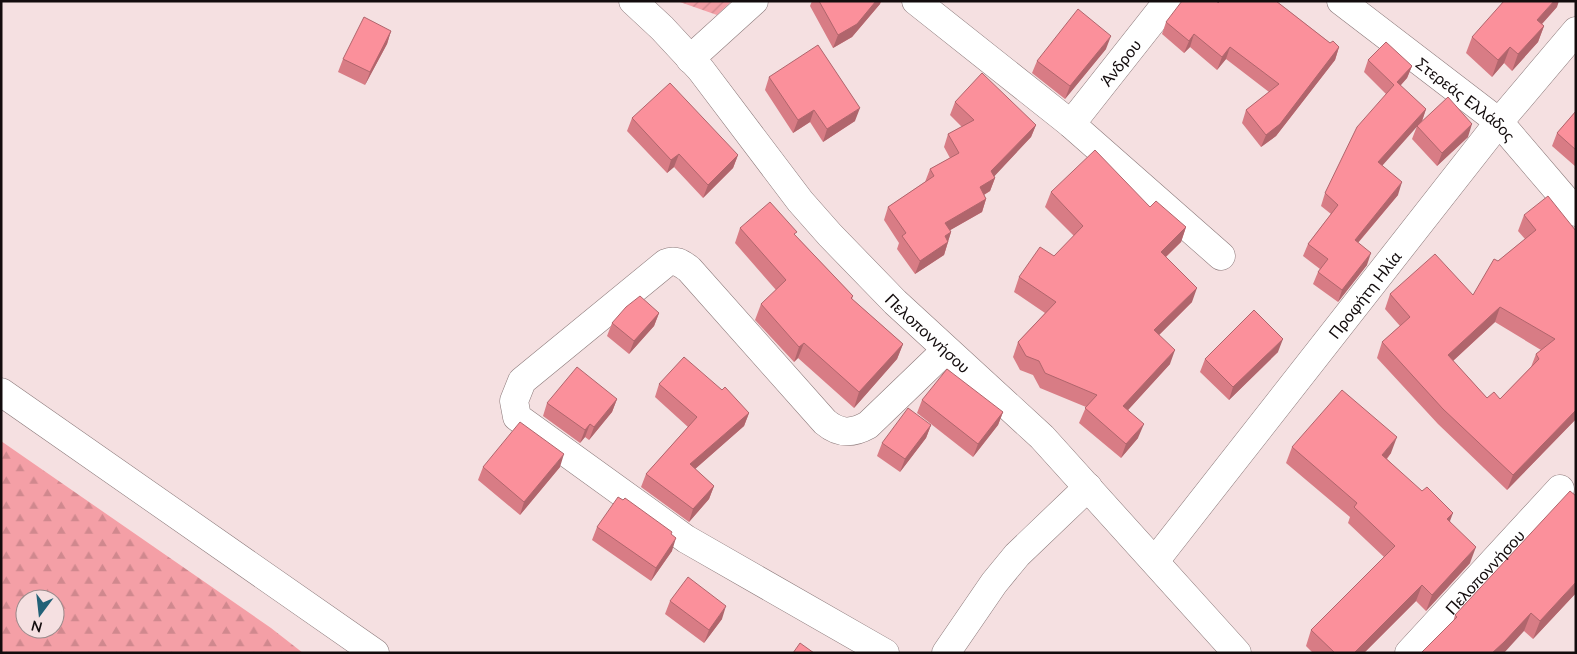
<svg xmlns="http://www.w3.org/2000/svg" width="1577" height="654" viewBox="0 0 1577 654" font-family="Lato,sans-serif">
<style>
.forest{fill:url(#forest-firs);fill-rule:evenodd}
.garden{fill:url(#garden-furrows)}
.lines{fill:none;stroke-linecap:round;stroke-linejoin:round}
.minor-casing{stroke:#8b797a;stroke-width:29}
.tertiary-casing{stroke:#8b797a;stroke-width:29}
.minor{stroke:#fff;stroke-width:28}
.tertiary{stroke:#fff;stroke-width:28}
.wall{fill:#d87c85;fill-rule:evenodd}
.shaded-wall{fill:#b0656c}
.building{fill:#fb909b;stroke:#b0656c;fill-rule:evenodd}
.labels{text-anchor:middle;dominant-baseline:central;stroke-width:4;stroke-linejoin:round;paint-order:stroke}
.street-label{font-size:16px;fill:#130c0d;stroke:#f5e0e1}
</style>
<defs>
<pattern id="forest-firs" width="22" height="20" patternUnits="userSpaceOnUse" patternTransform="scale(1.25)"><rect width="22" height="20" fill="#f49fa6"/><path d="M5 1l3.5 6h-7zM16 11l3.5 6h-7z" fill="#d0888e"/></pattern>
<pattern id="garden-furrows" width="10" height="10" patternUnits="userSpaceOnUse" patternTransform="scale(1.25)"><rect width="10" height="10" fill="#f49fa6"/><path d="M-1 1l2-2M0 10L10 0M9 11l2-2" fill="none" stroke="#d0888e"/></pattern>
</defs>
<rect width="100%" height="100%" fill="#f5e0e1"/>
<path class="forest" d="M1,441L271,628L303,653H1ZM25,599H55V629H25Z"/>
<path class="garden" d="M677,1H732L717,15Z"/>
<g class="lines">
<g class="minor-casing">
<g id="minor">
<path id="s1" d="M633,1L662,28L701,70L800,201L830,235L895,302L1042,437L1237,653"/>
<path d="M916,1L1071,124L1221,256"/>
<path id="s2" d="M1341,1L1499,122L1576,212"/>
<path d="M690,59L754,1"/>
<path id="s3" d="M1071,124L1168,1"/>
<path id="s4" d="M1155,561L1499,122L1576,31"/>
<path d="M885,653L686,539L517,417L514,401L522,381L666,263C675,259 681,263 689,269L825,422C839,434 852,434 868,425L946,350"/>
<path d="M946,653L994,583L1017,555L1088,487"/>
<path id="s5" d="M1409,653L1560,489"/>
</g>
</g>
<g class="tertiary-casing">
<path id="tertiary" d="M1,392L375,653"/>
</g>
<use href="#minor" class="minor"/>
<use href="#tertiary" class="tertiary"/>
</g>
<path class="wall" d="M812,1H881L880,4L852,37L833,48L810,6Z
M1220,1H1276L1330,43L1339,47L1335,60L1276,136L1261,147L1242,123L1246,110L1269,92L1226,59L1217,70L1190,47L1184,53L1162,34L1166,22L1218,3Z
M1557,7L1542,24L1544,26L1538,42L1512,71L1504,63L1492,77L1466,53L1472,37Z
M391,31L387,44L365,85L338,72L343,59Z
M1106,49L1065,99L1032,73L1037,61Z
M1368,60L1412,66L1407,78L1400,86L1426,109L1422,121L1417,126L1468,137L1437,166L1412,139L1417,126L1382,165L1398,195L1358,243L1367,265L1338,302L1313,284L1318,272L1320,269L1303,256L1308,244L1331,214L1321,206L1325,193L1386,94L1364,72Z
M769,77L855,121L823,142L810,122L793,133L765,90Z
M955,102L1036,125L1031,137L994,176L995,178L990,191L984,195L986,199L982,212L950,230L951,232L948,241V242L944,255L915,274L897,249L899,243L884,220L888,207L925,182L930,169L950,158L944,147L948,134L962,127L950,115Z
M1576,111V167L1552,146L1557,133Z
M632,118L738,155L733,168L703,198L674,167L667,173L627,131Z
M1051,192L1150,207L1186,227L1181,242L1166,257L1192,302L1159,335L1170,364L1128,410L1138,438L1121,458L1079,423L1086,407L1040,388L1033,375L1020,370L1013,357L1018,342L1045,313L1014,292L1019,277L1054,256L1074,236L1045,207Z
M1524,215L1576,231V419L1507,490L1438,424L1377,358L1382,342L1400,326L1385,309L1390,294L1473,295L1498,261L1525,239L1518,231ZM1495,322L1541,350L1536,354L1531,367L1500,399L1487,398L1453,361Z
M740,228L795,235L853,296L852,299L903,344L897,359L854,408L798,358L794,362L755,320L761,304L776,290L735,243Z
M659,313L654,326L629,354L607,336L612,323Z
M1278,352L1229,400L1200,372L1205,359Z
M659,384L749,413L744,426L695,469L714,486L709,499L689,522L641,487L646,474L688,427L655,397Z
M617,399L612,412L589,440L585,437L580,443L543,416L547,403Z
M922,400L1003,412L998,425L973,457L917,413Z
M931,425L926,438L900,472L877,456L882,443Z
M1292,447L1391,453L1387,459L1450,521L1470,563L1426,611L1416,601L1364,653H1313L1306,646L1311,630L1384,557L1348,523L1350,517L1286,463Z
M483,467H560L520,515L478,480Z
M597,527L671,534L672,551L651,581L592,540Z
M1576,593L1533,639L1524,631L1453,622L1455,615Z
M670,601L722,619L704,643L665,614Z"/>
<path class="shaded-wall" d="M876,1H881L880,4L852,37L833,48L838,35Z
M1554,1H1559L1557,7L1531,36L1537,20Z
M1544,26L1538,42L1512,71L1518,54Z
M391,31L387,44L365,85L370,72Z
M1194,34L1190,47L1184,53L1189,41Z
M1111,36L1106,49L1065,99L1070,86Z
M1230,47L1226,59L1217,70L1222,57Z
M1339,47L1335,60L1276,136L1261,147L1266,135Z
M1510,47L1504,63L1492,77L1498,60Z
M1412,66L1407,78L1392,95L1397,82Z
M860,108L855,121L823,142L827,129Z
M1426,109L1422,121L1374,175L1378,162Z
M814,110L810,122L793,133L798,120Z
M1472,124L1468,137L1437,166L1442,153Z
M1036,125L1031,137L989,182L995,178L990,191L975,200L980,187L991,171Z
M679,154L674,167L667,173L671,160Z
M738,155L733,168L703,198L708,185Z
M1402,182L1398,195L1350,252L1355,240Z
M986,199L982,212L940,236L945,223Z
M1186,227L1181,242L1156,266L1161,252Z
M951,232L944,255L915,274L920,261L945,236Z
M1371,253L1367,265L1338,302L1342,290Z
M1197,288L1192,302L1149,345L1154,330Z
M1500,307L1495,322L1442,371L1448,355Z
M659,313L654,326L629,354L634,341Z
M1283,339L1278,352L1229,400L1233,387Z
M804,343L798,358L794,362L799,347Z
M903,344L897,359L854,408L859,392Z
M1175,350L1170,364L1118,421L1123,406Z
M617,399L612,412L589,440L594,427Z
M1576,410V419L1507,490L1513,475Z
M1003,412L998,425L973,457L978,444Z
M749,413L744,426L686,477L690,464Z
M590,424L585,437L580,443L585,430Z
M1144,424L1138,438L1121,458L1126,444Z
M931,425L926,438L900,472L905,459Z
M1397,437L1391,453L1376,471L1382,455Z
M564,454L560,467L520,515L524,502Z
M714,486L709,499L689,522L693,509Z
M1453,513L1447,529V519Z
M676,538L672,551L651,581L656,568Z
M1476,547L1470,563L1426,611L1432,595Z
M1576,582V593L1533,639L1540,621Z
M1422,585L1416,601L1364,653H1354Z
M726,606L722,619L704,643L709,630Z
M1531,613L1524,631L1504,653H1492Z"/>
<path class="building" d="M819,1H876L857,24L838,35Z
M1182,1H1217L1218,3L1220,1H1276L1330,43L1333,41L1339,47L1280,124L1266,135L1246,110L1279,84L1230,47L1222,57L1194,34L1189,41L1166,22Z
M1504,1H1554L1537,20L1544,26L1518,54L1510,47L1498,60L1472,37Z
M1078,9L1111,36L1070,86L1037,61Z
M364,17L391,31L370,72L343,59Z
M1386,42L1412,66L1397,82L1426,109L1378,162L1402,182L1355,240L1371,253L1342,290L1318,272L1328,259L1308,244L1338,205L1325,193L1357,127L1394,85L1368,60Z
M818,45L860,108L827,129L814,110L798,120L769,77Z
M982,73L1036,125L991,171L995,178L980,187L986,199L945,223L951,232L945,236L948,242L920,261L902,236L906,233L888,207L934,176L930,169L959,153L948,134L974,120L955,102Z
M670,83L738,155L708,185L679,154L671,160L632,118Z
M1448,97L1472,124L1442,153L1417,126Z
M1576,111V150L1557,133Z
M1095,150L1150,207L1156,201L1186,227L1161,252L1197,288L1154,330L1175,350L1123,406L1144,424L1126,444L1085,408L1097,395L1045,373L1039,361L1026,356L1018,342L1056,302L1019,277L1040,247L1054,256L1083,226L1051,192Z
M1548,196L1576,231V410L1513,475L1443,409L1382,342L1410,317L1390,294L1435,254L1473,295L1494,259L1498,261L1536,230L1524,215ZM1500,307L1555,339L1536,354L1539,359L1500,399L1494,392L1487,398L1448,355Z
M770,202L797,232L794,234L853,296L851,298L903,344L859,392L804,343L799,347L761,304L786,280L740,228Z
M640,296L659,313L634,341L612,323L626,307Z
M1254,310L1283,339L1233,387L1205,359Z
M684,357L722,390L725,387L749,413L690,464L714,486L693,509L646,474L697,417L659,384Z
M577,367L617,399L594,427L590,424L585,430L547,403Z
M947,369L1003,412L978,444L922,400Z
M1342,390L1397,437L1382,455L1422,491L1427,487L1453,513L1447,519L1476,547L1432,595L1422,585L1354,653H1335L1311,630L1395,546L1354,507L1357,503L1292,447Z
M908,408L931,425L905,459L882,443Z
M520,422L564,454L524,502L483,467Z
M1570,491L1576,496V582L1540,621L1531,613L1504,642L1492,653H1421L1457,617L1455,615Z
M618,497L623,500L625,498L672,532L671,534L676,538L656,568L597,527Z
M688,577L726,606L709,630L670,601Z
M800,643L814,653H793Z"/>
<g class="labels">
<g class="street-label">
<text stroke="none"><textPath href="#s3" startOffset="79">Άνδρου</textPath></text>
<text stroke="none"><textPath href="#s2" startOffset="159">Στερεάς Ελλάδος</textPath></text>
<text stroke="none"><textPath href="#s4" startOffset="339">Προφήτη Ηλία</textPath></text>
<text stroke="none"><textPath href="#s1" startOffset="445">Πελοποννήσου</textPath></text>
<text stroke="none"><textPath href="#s5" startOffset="111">Πελοποννήσου</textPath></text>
</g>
</g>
<rect width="1577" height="654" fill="none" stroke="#130c0d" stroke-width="5"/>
<g transform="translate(40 614) rotate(195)"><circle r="24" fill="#f5e0e1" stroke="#9b8b8c"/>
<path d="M0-4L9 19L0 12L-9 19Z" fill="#226177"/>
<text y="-8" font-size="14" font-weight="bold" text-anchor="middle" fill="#130c0d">N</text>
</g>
</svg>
